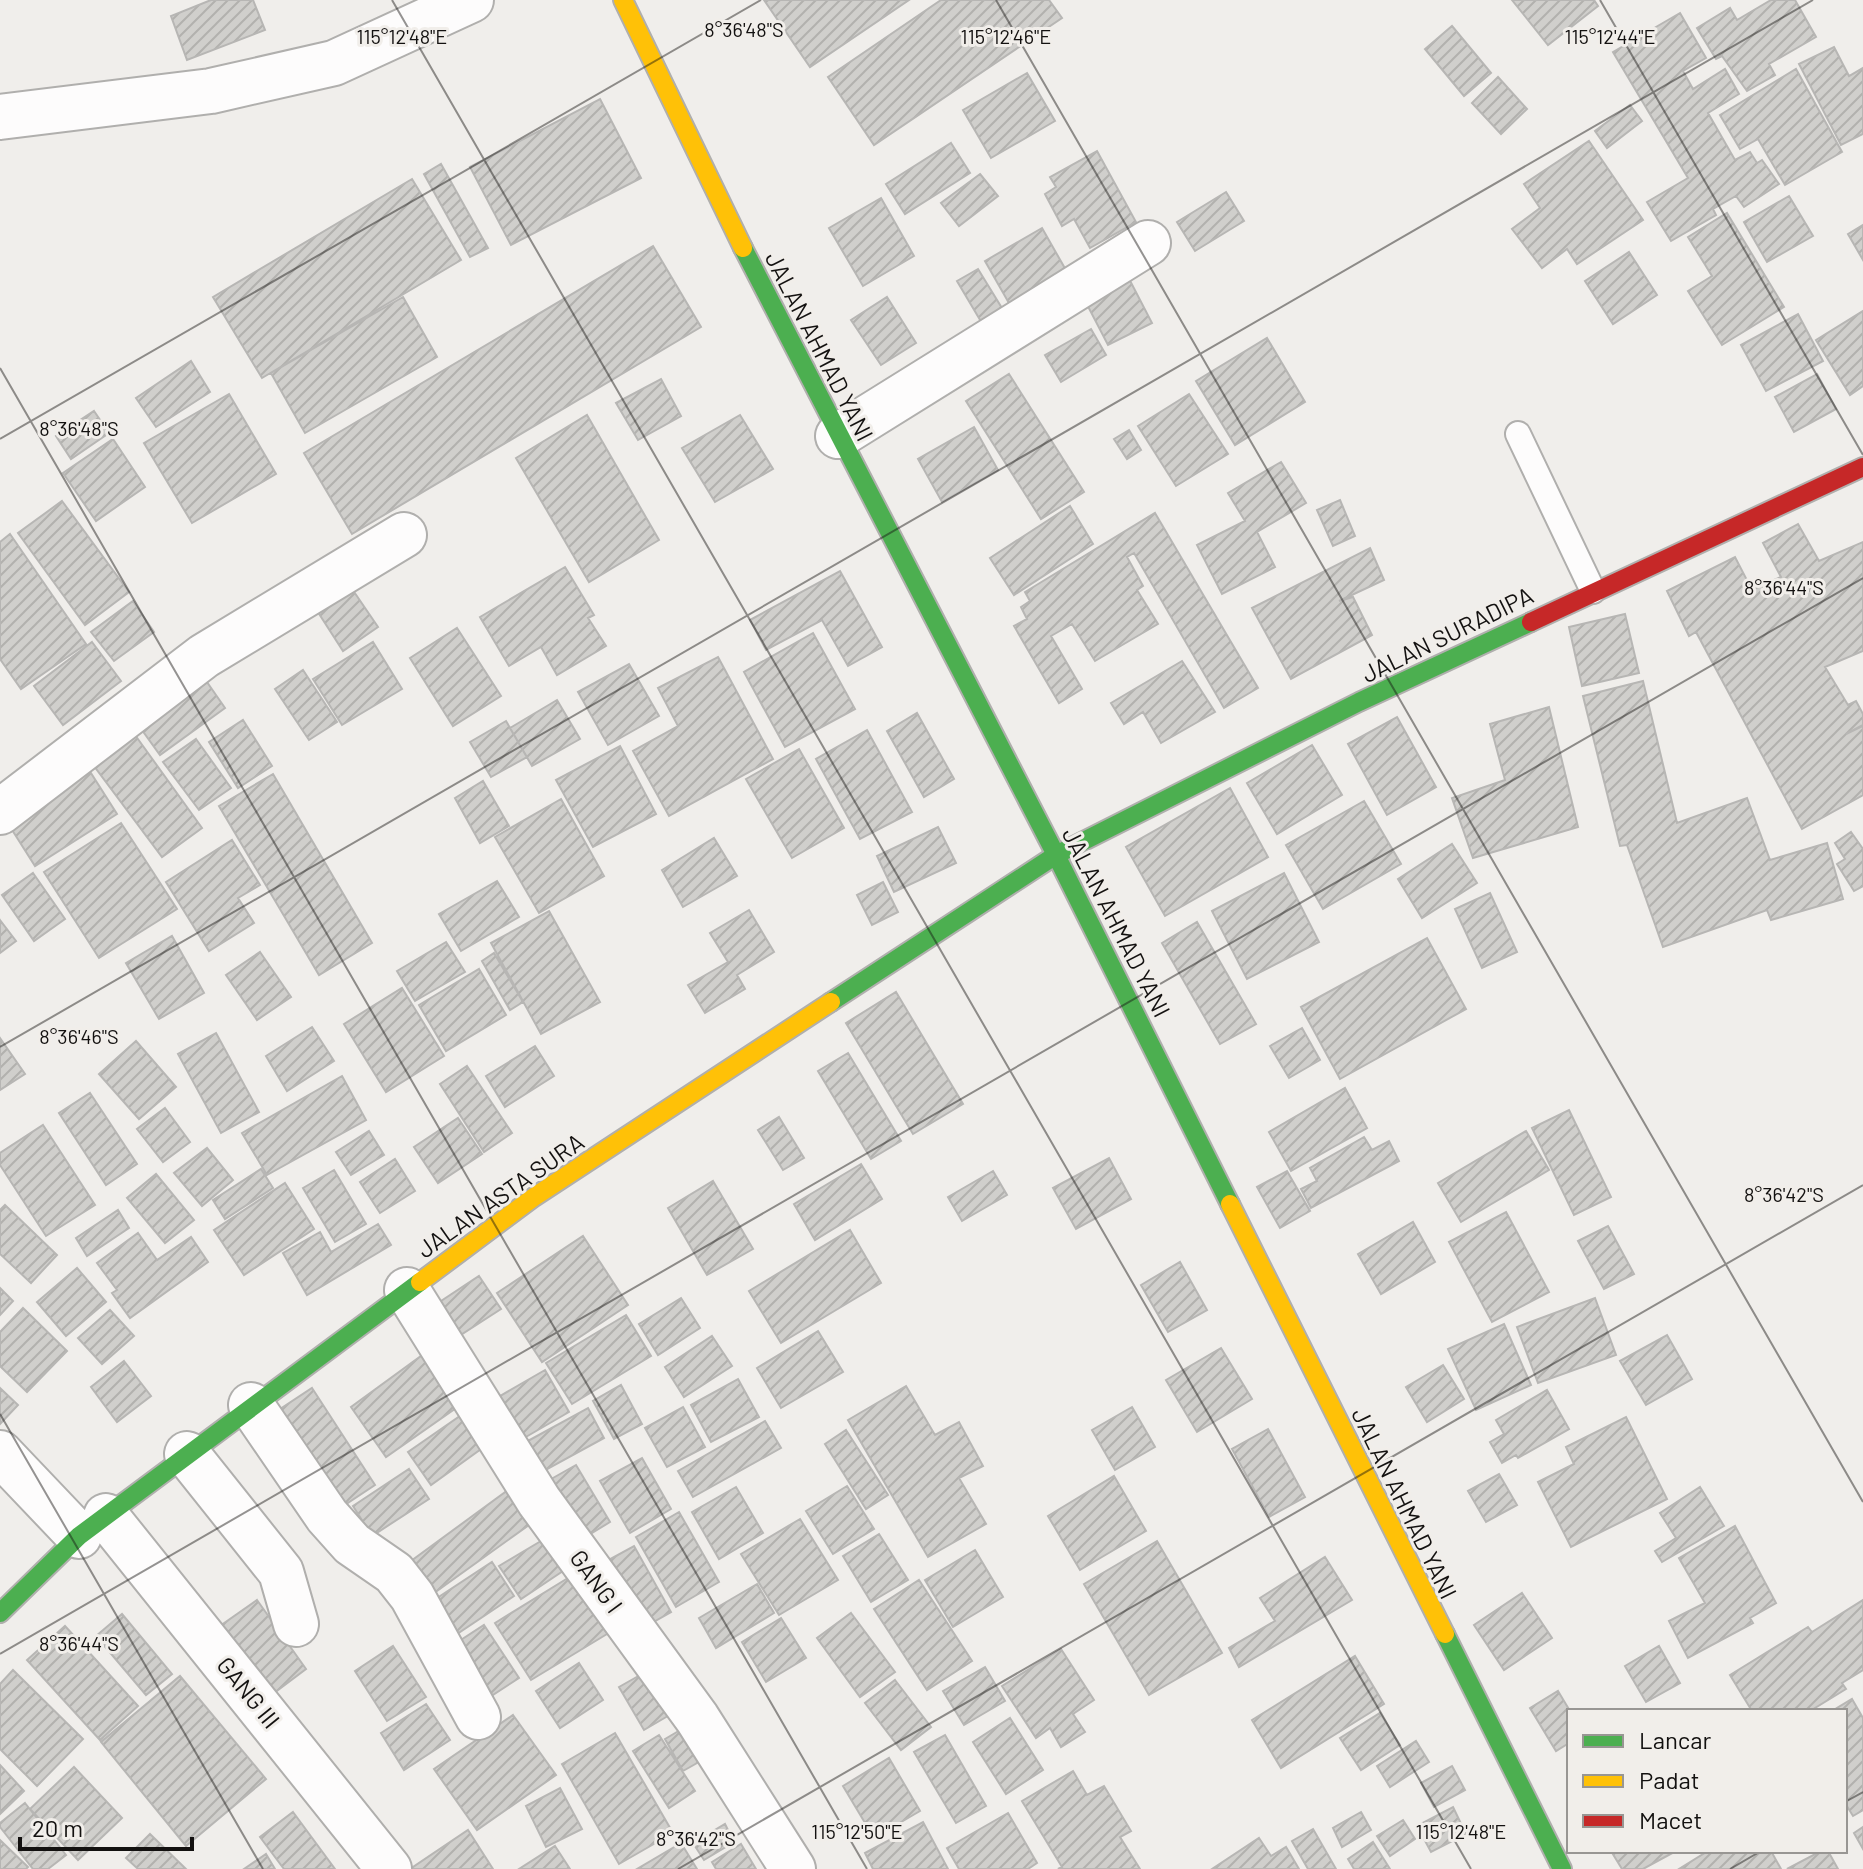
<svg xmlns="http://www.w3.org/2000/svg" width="1863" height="1869" viewBox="0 0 1863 1869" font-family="Barlow,sans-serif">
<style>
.building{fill:url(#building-hatch);stroke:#b7b6b4;stroke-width:2}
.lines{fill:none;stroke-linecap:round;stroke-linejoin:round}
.lane-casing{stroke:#b0afad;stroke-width:28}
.street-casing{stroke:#b0afad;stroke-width:48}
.fast-casing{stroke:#b0afad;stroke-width:22}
.slow-casing{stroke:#b0afad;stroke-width:22}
.jam-casing{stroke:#b0afad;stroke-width:22}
.lane{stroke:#fdfcfc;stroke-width:24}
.street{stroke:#fdfcfc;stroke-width:44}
.fast{stroke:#4caf50;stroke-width:18}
.slow{stroke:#ffc107;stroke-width:18}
.jam{stroke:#c62828;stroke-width:18}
.ticks{fill:none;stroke:#131110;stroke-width:2;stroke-opacity:0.45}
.labels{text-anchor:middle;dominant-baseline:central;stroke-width:6;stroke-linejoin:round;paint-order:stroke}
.street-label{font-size:24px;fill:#131110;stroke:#f1eeea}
.ticks-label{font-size:20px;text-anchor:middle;fill:#131110;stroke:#f1eeea;stroke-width:6;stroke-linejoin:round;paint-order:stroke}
</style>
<defs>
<pattern id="building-hatch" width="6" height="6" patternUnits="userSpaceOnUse" patternTransform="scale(2)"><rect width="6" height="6" fill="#d0cfcc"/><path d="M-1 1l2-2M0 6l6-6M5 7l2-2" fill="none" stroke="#b2b1ae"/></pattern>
</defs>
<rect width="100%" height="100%" fill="#f0eeeb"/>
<path class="building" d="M211,0H253L265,30L187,60L171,16Z
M764,0H909L810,67Z
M941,0H1049L1062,18L874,145L828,77Z
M1512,0H1594L1598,6L1548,45Z
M1771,0H1795L1816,37L1769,64L1775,75L1747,91L1722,56L1716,59L1697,28L1730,8L1737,20Z
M1680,13L1706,58L1683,71L1693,89L1725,69L1739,94L1708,113L1735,160L1750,152L1757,163L1762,160L1779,184L1744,207L1736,196L1713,209L1716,215L1671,241L1647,202L1688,178L1613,52Z
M1452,26L1491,73L1464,96L1425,49Z
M1834,47L1849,76L1863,68V134L1841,145L1799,64Z
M1796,69L1842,152L1785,185L1758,139L1740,149L1720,115Z
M1027,73L1055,121L991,158L963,110Z
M1498,77L1527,109L1501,134L1472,103Z
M600,99L641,178L511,245L470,167Z
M1630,105L1642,121L1607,148L1595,131Z
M1589,141L1643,220L1577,264L1567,249L1542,268L1512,229L1540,208L1524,184Z
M951,143L970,173L905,214L886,184Z
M1097,151L1136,222L1090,248L1074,219L1062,226L1045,194L1056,187L1050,177Z
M441,164L488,248L470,257L424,174Z
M980,174L998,196L959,226L941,203Z
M412,179L461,260L262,378L213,297Z
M1226,192L1244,221L1195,251L1177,222Z
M1789,196L1813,236L1767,262L1744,222Z
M881,198L914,256L863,286L829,228Z
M1727,213L1784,307L1722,345L1688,291L1712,276L1688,237Z
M1863,225V260L1848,234Z
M1042,228L1071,279L1014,312L985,261Z
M653,246L701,327L352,534L304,453Z
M1629,252L1657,295L1613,324L1585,281Z
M978,269L1008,318L986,330L957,281Z
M1125,271L1152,323L1108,345L1081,293Z
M403,297L437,357L305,433L271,373Z
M887,297L916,343L881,365L851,320Z
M1863,311V386L1850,395L1816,340Z
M1798,314L1823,361L1766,391L1741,345Z
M1091,329L1106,355L1061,382L1045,355Z
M1267,338L1305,402L1235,445L1196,381Z
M191,361L210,392L156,427L136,398Z
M1009,374L1084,492L1041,519L966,401Z
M1817,374L1836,409L1794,432L1775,397Z
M661,379L681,416L638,440L616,403Z
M229,394L276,474L192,523L144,443Z
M1189,394L1228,454L1176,486L1138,426Z
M94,411L109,433L71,459L56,436Z
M587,415L659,540L589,582L516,458Z
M740,415L773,469L715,502L682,448Z
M974,427L998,470L942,502L918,459Z
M1129,430L1141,450L1127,459L1114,439Z
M113,439L145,487L96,521L63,473Z
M1281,462L1306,503L1257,532L1275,567L1222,594L1197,545L1245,521L1228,493Z
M1340,500L1355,536L1333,546L1317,510Z
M62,501L129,592L85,625L18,533Z
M1070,506L1093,544L1014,595L990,558Z
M1155,513L1258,688L1224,708L1134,553L1127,557L1143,586L1137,590L1158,624L1095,661L1072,624L1051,636L1082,689L1059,703L1014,626L1027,619L1021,607L1030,601L1025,592Z
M1798,524L1819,561L1863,542V651L1825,667L1848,705L1856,701L1863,714V725L1846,734L1863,726V795L1802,829L1696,632L1689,636L1667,591L1735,557L1752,590L1781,577L1763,543Z
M10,534L86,644L21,689L0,659V542Z
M1370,548L1384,580L1339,601L1353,597L1372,635L1291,679L1252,608Z
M565,567L594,615L588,618L606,646L557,675L541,647L509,666L480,617Z
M840,571L882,647L848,666L822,620L766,650L750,620Z
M348,583L378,627L343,651L314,606Z
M133,601L154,632L114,661L91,632Z
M1625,614L1639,673L1582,686L1569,627Z
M457,628L501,696L453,726L410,658Z
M813,633L855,709L785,747L744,672Z
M92,642L121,681L63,725L34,686Z
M373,642L402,689L342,725L313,679Z
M718,657L773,759L669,816L633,751L678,726L658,688Z
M1182,661L1215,712L1161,743L1143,712L1124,724L1111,703Z
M629,664L659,716L608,745L578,692Z
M303,670L337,722L309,740L275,689Z
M200,672L225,708L160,755L134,719Z
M1643,681L1677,823L1747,798L1770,860L1827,843L1843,899L1771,920L1767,910L1663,947L1627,845L1620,846L1583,696Z
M557,700L580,739L532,766L510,728Z
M1549,707L1578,827L1473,858L1452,798L1505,780L1490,724Z
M917,713L954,779L924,797L887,731Z
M1397,717L1436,787L1387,815L1348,744Z
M243,720L272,766L238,788L209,742Z
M506,721L527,757L491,777L470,742Z
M130,728L202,828L162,857L88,758Z
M867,730L912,812L860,839L816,759Z
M196,739L231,788L199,810L163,762Z
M1312,745L1342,795L1277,834L1247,783Z
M620,746L656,814L593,847L556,780Z
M799,749L844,828L792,858L746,779Z
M82,759L117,814L35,866L0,811Z
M273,774L372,943L319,975L219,806Z
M483,781L509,826L480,843L455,798Z
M1230,788L1268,857L1165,916L1126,847Z
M561,799L604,876L539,913L495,837Z
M1364,801L1401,864L1323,909L1286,845Z
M121,823L177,909L99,958L44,872Z
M938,827L956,863L894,892L877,856Z
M1851,832L1863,849V886L1854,891L1837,864L1845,859L1835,843Z
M714,838L737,876L683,907L662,870Z
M232,840L260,885L238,898L254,923L209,951L166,882Z
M1452,844L1477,883L1422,918L1398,879Z
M33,873L65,919L34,941L2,895Z
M1284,873L1319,942L1247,979L1212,911Z
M497,881L519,917L461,951L439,914Z
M883,882L898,912L872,925L857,895Z
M1490,893L1517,952L1482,968L1455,909Z
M749,910L774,952L737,975L745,989L705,1013L688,985L728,962L710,933Z
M549,911L600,1002L541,1034L491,943Z
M0,920L16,941L0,953Z
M1197,922L1256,1024L1220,1044L1162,943Z
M172,936L204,993L159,1019L126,963Z
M1427,938L1466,1009L1340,1079L1301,1007Z
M446,942L465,972L415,1001L397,971Z
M260,952L291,997L257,1020L226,975Z
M494,953L523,1002L510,1010L482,961Z
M479,969L506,1015L446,1051L419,1005Z
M402,988L444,1056L386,1092L344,1024Z
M896,992L963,1104L913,1134L846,1023Z
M312,1027L334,1061L287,1091L266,1056Z
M1302,1028L1320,1060L1289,1078L1270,1046Z
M216,1033L259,1112L221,1133L178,1054Z
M0,1038L25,1074L0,1090Z
M136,1041L176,1087L139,1119L99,1074Z
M535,1046L554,1076L505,1107L486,1076Z
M848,1053L901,1141L871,1159L818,1071Z
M467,1066L512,1133L484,1152L440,1084Z
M342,1076L366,1120L267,1175L242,1133Z
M1345,1088L1367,1128L1291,1171L1269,1132Z
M90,1093L137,1164L106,1185L59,1113Z
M165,1108L190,1142L163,1162L137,1129Z
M1569,1110L1611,1197L1574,1215L1532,1128Z
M779,1117L804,1158L783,1170L758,1130Z
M458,1118L482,1154L438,1183L414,1147Z
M43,1125L95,1205L46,1236L0,1165V1153Z
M369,1131L384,1155L351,1175L336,1152Z
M1526,1131L1549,1170L1461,1222L1438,1183Z
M1364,1137L1372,1150L1389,1141L1399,1161L1311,1208L1301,1189L1317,1181L1310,1168Z
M207,1148L233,1180L202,1206L174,1173Z
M1109,1158L1131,1199L1076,1229L1053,1188Z
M395,1159L415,1191L380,1213L360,1182Z
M861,1164L882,1199L815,1240L794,1204Z
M261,1169L273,1188L225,1219L213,1200Z
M334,1170L366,1224L335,1242L303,1188Z
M993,1171L1007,1195L962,1221L948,1197Z
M1287,1171L1310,1211L1280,1228L1257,1187Z
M156,1174L194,1220L165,1243L127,1198Z
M713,1181L753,1249L707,1275L668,1208Z
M285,1183L314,1229L244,1275L214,1230Z
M5,1205L57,1255L31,1283L0,1254V1210Z
M118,1210L129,1228L87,1256L76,1238Z
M1506,1212L1549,1292L1492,1322L1449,1242Z
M1413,1222L1435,1262L1381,1294L1358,1254Z
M378,1224L391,1245L307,1295L283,1253L320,1232L331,1252Z
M1608,1226L1634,1274L1604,1289L1578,1241Z
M850,1230L881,1283L781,1343L749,1291Z
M138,1233L157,1260L191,1237L208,1262L130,1318L112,1293L117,1290L97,1263Z
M583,1236L628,1305L542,1362L497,1293Z
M1180,1262L1207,1310L1168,1332L1141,1285Z
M77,1268L106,1302L66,1336L37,1302Z
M479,1276L501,1309L459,1336L438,1303Z
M0,1288L13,1301L0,1315Z
M681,1298L700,1328L658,1355L639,1324Z
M1595,1298L1616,1355L1538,1383L1517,1327Z
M23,1308L67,1351L27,1392L0,1366V1332Z
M110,1310L134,1336L102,1364L78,1338Z
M626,1315L651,1356L572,1404L546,1363Z
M1504,1324L1531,1385L1476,1410L1448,1349Z
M818,1331L843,1372L781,1408L757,1368Z
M1667,1335L1692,1379L1646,1405L1620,1361Z
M712,1336L732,1366L684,1397L665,1367Z
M432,1348L469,1399L386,1457L351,1407Z
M1221,1348L1252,1399L1197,1432L1166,1380Z
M124,1361L151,1396L117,1422L91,1387Z
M1443,1365L1464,1399L1427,1422L1406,1387Z
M545,1370L569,1412L512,1445L488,1403Z
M738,1379L759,1417L711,1442L691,1405Z
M621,1385L642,1424L614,1439L593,1401Z
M906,1386L935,1435L959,1422L983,1466L959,1478L986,1524L928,1557L848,1420Z
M0,1388L18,1405L0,1424Z
M312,1388L375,1485L331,1514L268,1417Z
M1547,1390L1569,1429L1518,1458L1516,1455L1502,1463L1490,1442L1504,1434L1496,1420Z
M473,1407L495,1439L431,1485L408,1452Z
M683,1407L705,1447L667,1467L645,1428Z
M1132,1407L1155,1447L1115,1470L1092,1430Z
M588,1408L604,1438L542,1472L526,1442Z
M1626,1417L1667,1499L1571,1547L1538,1482L1574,1464L1566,1447Z
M765,1421L781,1448L693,1497L678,1471Z
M1268,1429L1305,1497L1269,1517L1232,1449Z
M846,1430L888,1495L866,1509L825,1444Z
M642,1458L671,1509L630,1533L600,1481Z
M576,1465L610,1522L574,1544L537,1487Z
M409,1469L429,1499L372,1536L353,1506Z
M1499,1474L1517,1505L1486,1522L1468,1491Z
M1114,1476L1146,1531L1080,1570L1048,1516Z
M847,1486L874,1529L833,1554L806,1511Z
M512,1487L536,1520L434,1593L411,1561Z
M736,1487L763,1533L719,1559L692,1512Z
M1700,1487L1724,1526L1662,1562L1655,1551L1676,1538L1660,1513Z
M679,1512L719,1582L676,1607L636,1537Z
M800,1519L838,1580L779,1615L741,1554Z
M1735,1526L1776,1603L1750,1618L1753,1623L1688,1658L1669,1621L1705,1603L1679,1558Z
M879,1534L908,1580L871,1602L843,1556Z
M546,1538L566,1569L521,1599L499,1566Z
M1157,1541L1222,1653L1149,1695L1084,1584Z
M634,1546L671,1612L643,1628L605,1562Z
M975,1550L1003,1597L953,1627L925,1580Z
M1325,1557L1352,1600L1239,1667L1229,1648L1275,1621L1260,1598Z
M492,1562L514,1596L445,1642L422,1608Z
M576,1573L612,1631L531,1680L495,1623Z
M919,1580L972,1661L927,1690L874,1609Z
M757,1584L774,1613L716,1648L699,1618Z
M1522,1593L1552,1638L1504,1670L1474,1625Z
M257,1600L306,1669L270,1696L220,1626Z
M1863,1600V1670L1842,1683L1846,1689L1810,1711H1752L1730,1675L1808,1627L1812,1632Z
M851,1613L895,1672L860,1697L817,1638Z
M122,1614L172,1674L146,1695L96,1636Z
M781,1618L806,1658L766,1682L742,1642Z
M484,1625L519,1678L482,1702L447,1649Z
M65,1626L138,1706L100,1740L27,1660Z
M393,1646L426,1697L387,1721L355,1671Z
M1659,1646L1680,1683L1646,1702L1625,1666Z
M1061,1649L1094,1700L1073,1714L1085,1732L1061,1747L1050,1728L1036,1738L1002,1686Z
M1355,1656L1384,1704L1281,1768L1252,1720Z
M579,1663L603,1700L560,1728L536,1691Z
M985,1667L1005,1701L964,1725L943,1691Z
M13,1670L83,1739L37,1786L0,1749V1684Z
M649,1670L673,1713L644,1730L619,1687Z
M180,1676L266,1779L186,1846L101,1742Z
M895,1680L931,1727L901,1750L865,1703Z
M1558,1691L1570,1711L1569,1743L1556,1751L1530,1708Z
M1852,1699L1863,1718V1810L1853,1816L1845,1803V1711H1832Z
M426,1704L450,1740L404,1770L381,1733Z
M1380,1713L1400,1745L1361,1770L1340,1738Z
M513,1715L556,1775L477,1830L434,1769Z
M1010,1718L1043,1770L1006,1794L973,1742Z
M687,1726L706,1758L683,1771L665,1739Z
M615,1733L673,1833L619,1864L562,1764Z
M659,1735L695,1791L669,1808L633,1751Z
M945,1735L986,1806L956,1823L914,1752Z
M1416,1741L1429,1762L1390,1787L1377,1766Z
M889,1758L920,1811L874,1838L843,1786Z
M0,1765L24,1791L0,1814Z
M1452,1766L1465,1790L1434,1807L1421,1783Z
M74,1767L122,1818L78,1860L30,1809Z
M1073,1771L1087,1795L1104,1786L1131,1831L1120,1837L1140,1869H1058L1062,1867L1022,1801Z
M560,1788L582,1829L546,1847L526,1806Z
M25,1803L66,1855L48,1869H33L0,1827V1823Z
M1453,1807L1466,1834L1431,1852L1417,1826Z
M293,1812L335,1869H284L260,1837Z
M1361,1812L1371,1830L1342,1847L1333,1828Z
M1008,1813L1037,1863L1028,1869H959L947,1848Z
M1403,1820L1415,1839L1390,1856L1377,1836Z
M923,1822L948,1869H873L865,1853Z
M725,1824L734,1842L704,1860L693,1843Z
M1863,1827V1849L1854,1833Z
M1313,1829L1336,1869H1308L1292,1841Z
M468,1830L493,1869H410Z
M150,1834L186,1869H138L126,1858Z
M1259,1838L1271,1856L1286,1847L1299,1869H1212Z
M0,1840L28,1867L26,1869H0Z
M1373,1842L1390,1869H1354L1348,1859Z
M681,1843L697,1869H637Z
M741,1844L756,1869H716L712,1862Z
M555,1846L570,1869H519Z
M1611,1851H1676L1643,1869H1622Z
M1708,1851H1771L1781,1869H1679Z
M1821,1851H1828L1838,1869H1787Z
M266,1854L275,1869H244Z"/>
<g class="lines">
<g class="lane-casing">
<path id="lane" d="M1518,434L1593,591"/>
</g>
<g class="street-casing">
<path id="street" d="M0,117L211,91L334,63L471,0
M838,436L1148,243
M0,812L204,656L404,535
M407,1290L539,1501L697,1718L793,1869
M251,1405L327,1516L352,1544L394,1573L412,1596L478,1717
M0,1453L79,1536
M187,1454L281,1572L296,1624
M106,1516L389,1869"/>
</g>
<g class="fast-casing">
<path id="fast" d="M743,248L1056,855L1230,1204
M831,1002L1056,855L1359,702L1531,622
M0,1613L79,1536L420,1282
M1445,1634L1562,1869"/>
</g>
<g class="slow-casing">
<path id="slow" d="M623,0L743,248
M1230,1204L1445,1634
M420,1282L534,1197L831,1002"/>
</g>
<g class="jam-casing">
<path id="jam" d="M1531,622L1863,467"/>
</g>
<use href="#lane" class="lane"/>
<use href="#street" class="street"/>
<use href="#fast" class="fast"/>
<use href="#slow" class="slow"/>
<use href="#jam" class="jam"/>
</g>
<path class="ticks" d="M392,0L1471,1869M996,0L1863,1502M1600,0L1863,455M0,368L867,1869M0,439L761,0M0,1047L1813,0M0,1414L263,1869M0,1654L1863,578M1845,1802L1863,1792M678,1869L1863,1185M1730,1869L1761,1851"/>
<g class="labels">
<g class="street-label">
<text transform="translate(820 346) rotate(63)">JALAN AHMAD YANI</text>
<text transform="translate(1447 634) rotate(-26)">JALAN SURADIPA</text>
<text transform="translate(1117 922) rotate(63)">JALAN AHMAD YANI</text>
<text transform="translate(500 1195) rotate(-35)">JALAN ASTA SURA</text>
<text transform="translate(1405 1503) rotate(64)">JALAN AHMAD YANI</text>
<text transform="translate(597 1581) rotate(54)">GANG I</text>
<text transform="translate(249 1692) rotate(51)">GANG III</text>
</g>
</g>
<g class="ticks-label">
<text x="744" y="37">8°36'48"S</text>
<text x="1610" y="44">115°12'44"E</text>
<text x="402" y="44">115°12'48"E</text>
<text x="1006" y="44">115°12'46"E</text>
<text x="79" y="436">8°36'48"S</text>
<text x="1784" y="595">8°36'44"S</text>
<text x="79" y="1044">8°36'46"S</text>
<text x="1784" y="1202">8°36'42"S</text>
<text x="79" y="1651">8°36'44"S</text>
<text x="857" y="1839">115°12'50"E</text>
<text x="1461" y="1839">115°12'48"E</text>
<text x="696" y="1846">8°36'42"S</text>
</g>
<rect x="1567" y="1709" width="280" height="144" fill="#f1eeea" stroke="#989693" stroke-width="2"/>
<rect x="1583" y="1735" width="40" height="12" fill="#4caf50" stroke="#989693" stroke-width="2"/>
<text x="1639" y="1749" font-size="24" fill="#131110">Lancar</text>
<rect x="1583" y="1775" width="40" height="12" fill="#ffc107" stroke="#989693" stroke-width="2"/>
<text x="1639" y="1789" font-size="24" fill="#131110">Padat</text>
<rect x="1583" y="1815" width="40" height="12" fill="#c62828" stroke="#989693" stroke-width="2"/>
<text x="1639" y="1829" font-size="24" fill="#131110">Macet</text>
<path d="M20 1837v12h172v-12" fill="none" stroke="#131110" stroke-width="4"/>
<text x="32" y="1837" font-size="24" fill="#131110" stroke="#f1eeea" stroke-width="6" paint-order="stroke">20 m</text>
</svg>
